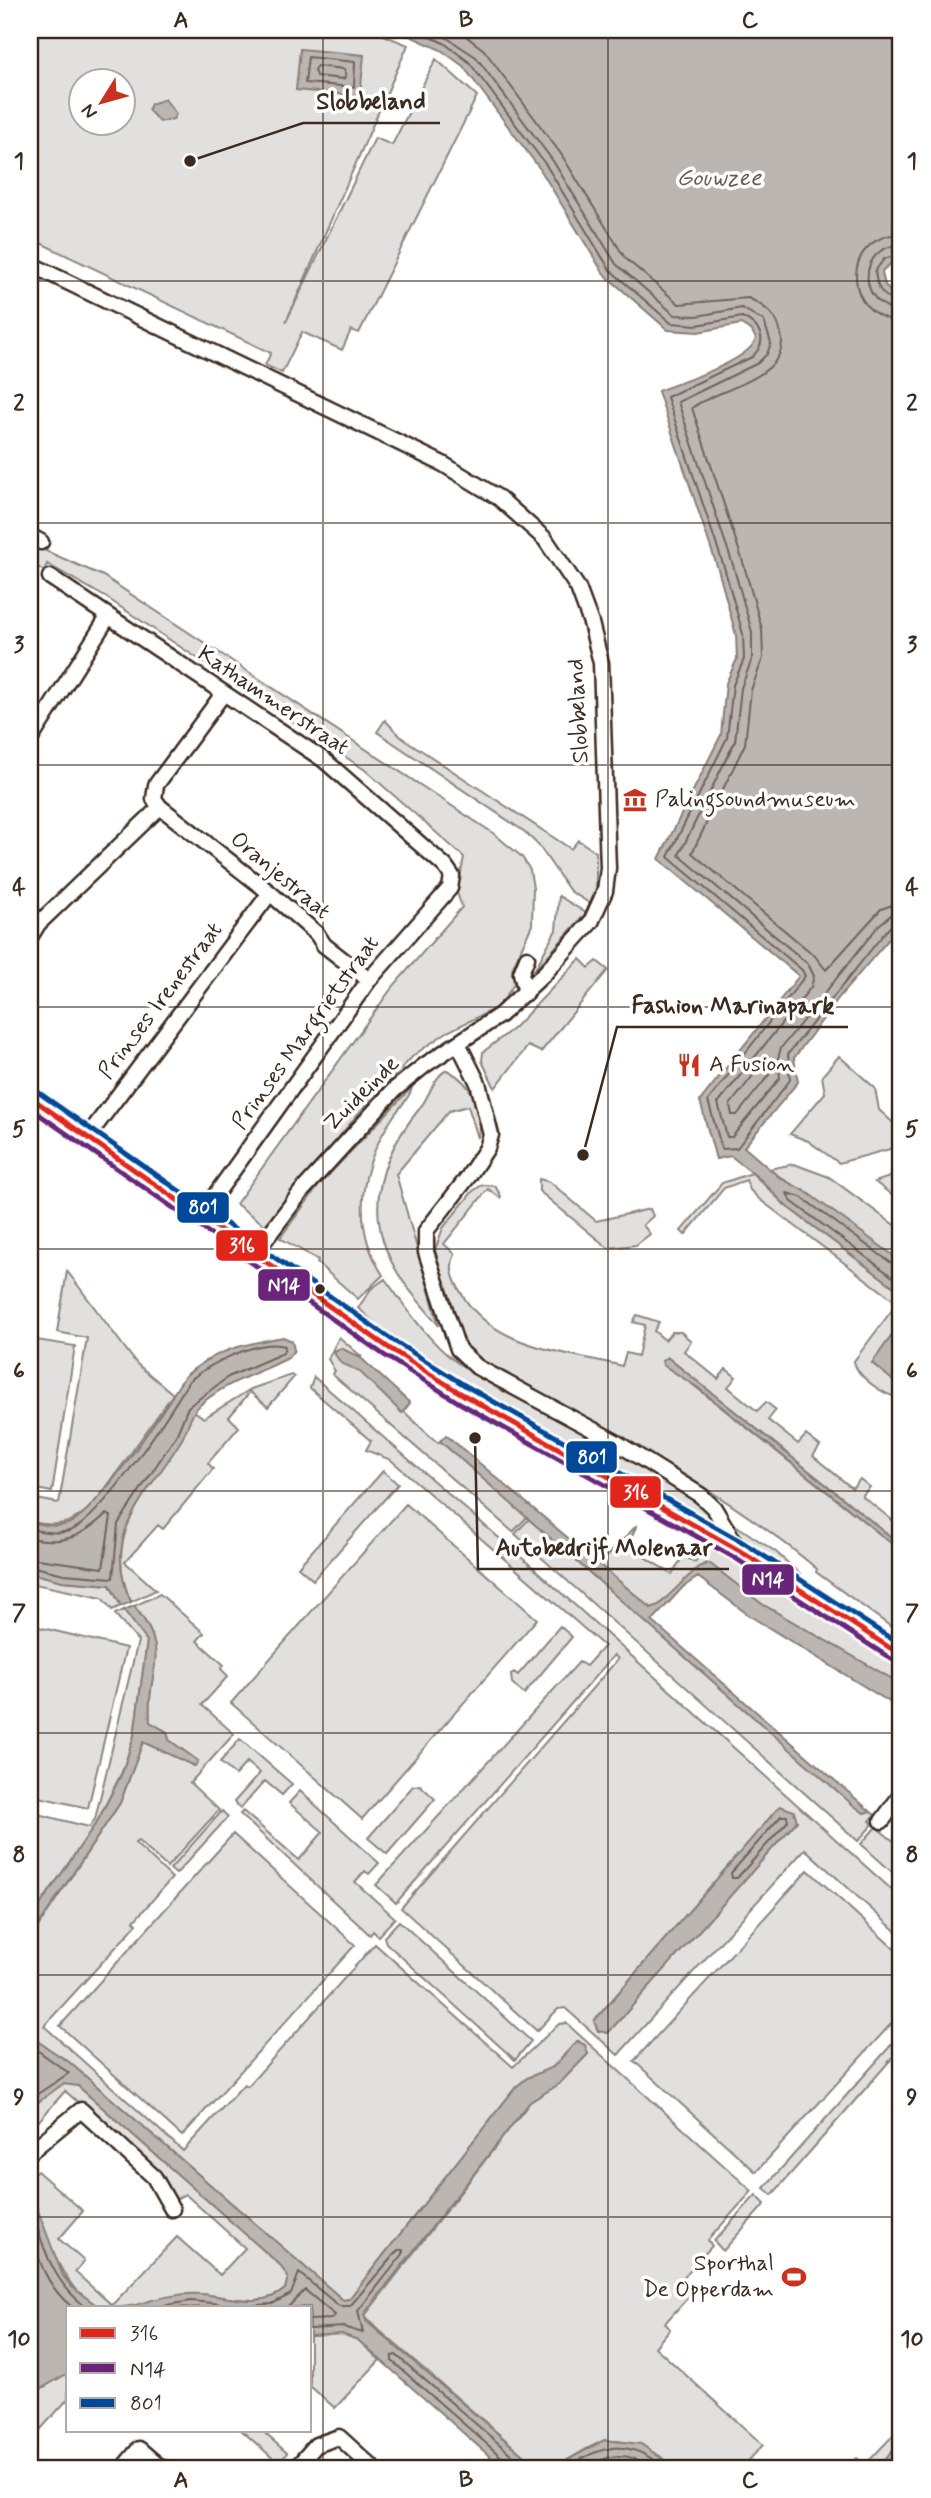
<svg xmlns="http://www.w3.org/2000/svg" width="931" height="2498" viewBox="0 0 931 2498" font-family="Mynerve,sans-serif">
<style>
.green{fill:#e2e0de;stroke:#8e857e;stroke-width:2;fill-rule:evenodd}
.water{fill:#bcb6b3;stroke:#887e77;stroke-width:2}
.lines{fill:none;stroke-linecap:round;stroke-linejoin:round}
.shore{stroke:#6f625a;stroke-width:2}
.minor-casing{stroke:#3b2a1e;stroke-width:19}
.secondary-casing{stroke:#3b2a1e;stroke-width:24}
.minor{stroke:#fff;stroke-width:14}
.secondary{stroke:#fff;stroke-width:19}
.bus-1-casing{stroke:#fff;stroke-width:10}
.bus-2-casing{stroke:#fff;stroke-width:10}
.bus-3-casing{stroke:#fff;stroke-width:10}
.bus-1{stroke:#e1251b;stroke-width:5}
.bus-2{stroke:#68257a;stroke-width:5}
.bus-3{stroke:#004899;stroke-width:5}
.grid{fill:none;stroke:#3b2a1e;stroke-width:2;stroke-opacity:0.55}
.bus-dot{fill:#3b2a1e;stroke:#fff;stroke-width:2.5}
.labels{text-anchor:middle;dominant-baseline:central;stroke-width:7;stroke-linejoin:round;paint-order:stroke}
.street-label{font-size:23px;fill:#3b2a1e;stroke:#fff}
.poi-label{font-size:23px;fill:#3b2a1e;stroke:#fff;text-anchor:start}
.water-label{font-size:24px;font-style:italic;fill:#685b52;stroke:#fff}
.leader{fill:none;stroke:#3b2a1e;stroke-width:2.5}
.callout-dot{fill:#3b2a1e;stroke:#fff;stroke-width:2.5}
.callout-label{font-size:24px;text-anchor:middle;font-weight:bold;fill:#3b2a1e;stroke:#fff;stroke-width:7;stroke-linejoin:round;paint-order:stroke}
.line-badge{stroke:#fff;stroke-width:2.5}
.badge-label{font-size:19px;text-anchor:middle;font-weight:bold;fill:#fff}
.neatline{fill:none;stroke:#3b2a1e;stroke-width:2.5}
.grid-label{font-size:23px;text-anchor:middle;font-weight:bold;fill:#3b2a1e}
</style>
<rect width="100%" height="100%" fill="#fff"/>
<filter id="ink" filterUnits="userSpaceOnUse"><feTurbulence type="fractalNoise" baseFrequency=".0143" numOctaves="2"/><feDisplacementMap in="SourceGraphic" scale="14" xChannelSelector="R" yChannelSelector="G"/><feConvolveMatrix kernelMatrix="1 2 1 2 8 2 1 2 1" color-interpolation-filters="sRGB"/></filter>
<g filter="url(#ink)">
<path class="green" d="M30,30H371L408,45L286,322L375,138L392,145L436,59L477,96L359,333L351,330L342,350L302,332L282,373L265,365L271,353L30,238ZM80,80H122V122H80Z
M30,544L103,576L493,833L522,857L530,870L533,888L532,925L512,969L514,984L500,1006L447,1032L414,1055L358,1114L266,1226L236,1204L391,989L462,907L457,893L464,857L365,770L107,598L47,564L44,571L30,562Z
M385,720L401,737L571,849L578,840L596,852V889L591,904L570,891L539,846L525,832L377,732Z
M559,896L586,913L534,971L556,930Z
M580,959L589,968L597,961L608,970L541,1052L528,1046L495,1088L482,1061L483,1052L514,1028Z
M839,1056L875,1088L879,1110L901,1130V1146L839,1163L808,1141L790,1134L825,1093L822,1076Z
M447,1070C474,1084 483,1109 478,1138L468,1106L449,1111L396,1174L439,1326C426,1309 410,1293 399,1275C362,1216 378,1159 420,1108C429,1097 434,1076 447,1070Z
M412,1087C412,1095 399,1108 393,1117C360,1166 350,1224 383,1275L358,1299L317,1263L318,1260L280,1238L320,1184Z
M794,1164L829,1177L901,1230V1261L769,1169Z
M752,1173L786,1206L901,1292V1323L872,1363L896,1382L901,1380V1397C886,1398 856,1376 854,1361L895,1306V1301L759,1199L750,1190L746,1180L724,1188L685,1235L681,1231L722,1183Z
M901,1173V1202L875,1182Z
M539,1179L550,1182L596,1221L650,1209L653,1216L643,1225L650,1234L636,1245L608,1248L539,1191Z
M482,1185L495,1186L501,1196L500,1198L488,1189L444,1244L455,1254C449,1267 452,1276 459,1289C489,1348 563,1351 622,1366L626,1353L638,1356L645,1325L633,1322L637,1315L659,1322L654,1331L665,1340L672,1332H681L691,1341L684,1351L718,1379L726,1369L736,1377L728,1387L757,1411L766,1402L776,1410L768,1420L798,1444L806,1435L820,1446L813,1456L852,1488L860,1479L870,1487L862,1496L897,1524L901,1520V1545L667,1357L687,1380L901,1551V1634L816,1572L817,1569C718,1485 598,1426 485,1364L461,1340L435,1250L443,1228L473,1191Z
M67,1271L137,1364L173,1394L95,1503C74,1524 59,1528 30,1522V1498L59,1503L87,1338L57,1332Z
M385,1279C405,1306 427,1340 455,1361C498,1393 708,1483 716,1525L461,1382L376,1324L358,1308L371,1289Z
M339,1337L362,1357L338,1349L334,1351C341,1364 349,1363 359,1371C387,1393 411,1420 438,1443L440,1441L527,1517L513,1532L332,1374L335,1371L328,1359Z
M30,1339L75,1346L52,1492L30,1488Z
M291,1375L294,1377L268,1407L250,1392L229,1417L239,1427L208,1463L213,1469L163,1529L158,1525L125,1562L156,1590L131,1602C95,1523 166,1478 194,1411L204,1418L251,1389Z
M314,1377L529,1564L901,1898V1936L805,1849L618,2055L565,2008L558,2009L537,2031L401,1908L618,1659L614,1655L396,1903L376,1885L579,1662L586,1666L604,1646L391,1460L366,1450L371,1441L310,1388ZM780,1806L797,1821L608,2033L598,2031L594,2021Z
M383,1471L398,1484L313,1580L298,1567Z
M406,1504L537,1619L362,1819L231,1703Z
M529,1519L864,1813L870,1811L875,1815L870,1821L873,1824L858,1841L515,1534Z
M734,1524L776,1552L814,1587L739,1538Z
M637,1525L627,1546L672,1574L683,1556L695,1562L704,1548L712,1546L901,1665V1684L762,1604L705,1563L659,1605L652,1608L598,1566Z
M30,1573L62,1581L110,1585L121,1606L112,1610L102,1598L30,1583Z
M160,1594L204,1633L197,1641L224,1665L221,1669L228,1676L202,1705L234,1734L190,1783L219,1810L167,1867L138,1841L135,1843L172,1878L134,1921L137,1924L44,2026L183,2151L244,2084L248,2086L375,1944L513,2067L559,2024L566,2023L752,2191L708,2240L712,2246L679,2282L691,2294L665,2323L670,2329L655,2347L763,2445L749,2460L757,2468H675C664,2457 653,2451 638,2446C587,2427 580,2468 538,2468L364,2317L530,2102L559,2084L588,2054L579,2041L553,2067L527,2078L516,2087L349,2299L343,2300L69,2062L31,2037L30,1950L36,1930L120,1803L143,1742L194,1766L198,1761L169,1740L167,1732L150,1722C145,1670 173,1654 134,1606Z
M124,1610L147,1641L134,1736L122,1772L98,1820L30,1920V1812L89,1827L95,1819L138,1641L115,1614Z
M30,1625L126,1648L88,1808L30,1795Z
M560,1626L572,1637L524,1694L512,1683L511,1675L514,1672L518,1675Z
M240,1739L292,1784L282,1795L265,1781L240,1809L234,1802L260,1773L247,1762L235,1775L220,1762Z
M420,1785L435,1799L387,1854L368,1838L413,1786Z
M300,1791L379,1863L369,1874L365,1871L355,1882L395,1918L378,1936L373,1931L370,1935L240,1814L243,1811L299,1860L323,1832L289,1803Z
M222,1811L228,1817L176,1874L170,1869Z
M876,1827L901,1847V1880L861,1844Z
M233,1834L355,1945L182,2136L60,2026Z
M808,1870L901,1955V2013L756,2172L634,2061Z
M399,1921L531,2041L515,2060L386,1943L384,1937Z
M901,2034V2048L772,2195L764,2188Z
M69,2083L78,2086L279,2264L289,2277L285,2289C262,2310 224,2295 197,2294C165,2293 135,2311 102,2307C64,2303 30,2203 30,2173L37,2171L83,2211L59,2239L84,2261L75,2272L112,2305L177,2237L220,2275L245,2248L185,2194L174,2200L156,2170L65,2091L30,2131L39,2138L30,2145V2108L58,2086Z
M756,2195L765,2204L723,2251L714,2241Z
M342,2334L358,2340L380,2360L335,2408L310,2386V2336Z
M68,2373V2399L30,2441V2395Z
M901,2427V2441L877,2468H847L857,2458L865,2465Z
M241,2430H261L287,2453L280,2462L276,2461Z"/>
<path class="water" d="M397,30H901V260L894,261L882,271C884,286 886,292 901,295V925L840,996L794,1058L798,1082L744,1147L780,1178L805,1191L901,1261V1292L786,1206L761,1180L731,1156L716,1159L700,1101L799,976L659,859L721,735L726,683L737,659L736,635L718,569L658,391C680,382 748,362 756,339L752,331L741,324L698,332L668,330L604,274L540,169L463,66L441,50Z
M300,49L364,55L360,96L296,90Z
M165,99L176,114L173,119L160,122L148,110L151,104Z
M901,1323V1380L896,1383L872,1363Z
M283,1337L292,1341L294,1350L288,1358C258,1374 224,1382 199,1406C190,1414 188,1428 182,1439C149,1495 99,1532 131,1602L121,1606L110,1585L62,1581L30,1573V1522C41,1524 55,1528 67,1524C94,1517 167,1405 184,1377C216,1349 242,1345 283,1337Z
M341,1348L361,1358L410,1403L402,1413L359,1371L341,1363L334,1353Z
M667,1357L901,1545V1551L697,1387L663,1365L662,1361Z
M446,1435L651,1608L659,1605L698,1567L709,1563L762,1604L901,1684V1709L750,1616L698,1577L683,1587L652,1621L870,1811L864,1813L853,1805L440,1441Z
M134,1606C174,1655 145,1670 150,1722L167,1732L169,1740L198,1761L195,1766L143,1742L120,1803L38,1926L30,1950V1920L98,1820L122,1773L134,1736L147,1641L124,1610Z
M780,1806L794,1811L797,1821L608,2033L598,2031L594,2021Z
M30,1997L31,2037L69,2062L343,2300L349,2299L516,2087L527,2078L553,2067L577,2041L585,2045L588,2054L559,2084L530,2102L364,2314L366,2321L538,2468H503L358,2340L342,2334L310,2336V2307H132C146,2300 184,2292 201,2294C227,2296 263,2309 285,2289L288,2277L279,2264L78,2086L63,2084L30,2108Z
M30,2190L63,2276L72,2287L99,2307H68V2373L30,2395Z
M604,2440L641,2444L675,2468H553Z
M901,2441V2468H877Z"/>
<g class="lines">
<path class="shore" d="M414,30L444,43L469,62L546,165L610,270L671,323L697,325L742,317C761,326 769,341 752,357L667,397L724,567L743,634L744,659L733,685L727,738L668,857L802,970L805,976L708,1101L722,1149L737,1148L790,1080L788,1054L886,931L895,922L901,921
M435,30L476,57L553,161L616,264L675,315L697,316L742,308L764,321L771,343L767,354L758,363L678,402L733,565L752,632V659L741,688L735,741L679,855L808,964L814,976L811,987L718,1103L727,1137H732L780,1078L778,1058L781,1048L879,925L891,915L901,912
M458,30L484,50L561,154L625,258L679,304L748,298C762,304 774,313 779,327C799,378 716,388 692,408L743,562L762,629L763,658L751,690L745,744L692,853L815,956L826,970L881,909L901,902
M308,57L355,62L354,87L305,83Z
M317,66L344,69L346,76L343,79L316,76L314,70Z
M901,234C840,236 842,318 901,321
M901,245C856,246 857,308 901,310
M901,254L884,259L875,271C877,289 882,299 901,301
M762,1064L768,1065L769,1075L737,1115H732L730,1105Z
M901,1266L894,1265L801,1197L787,1193L791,1201L901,1283
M30,1529C43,1532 60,1535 72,1530C103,1516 170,1413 189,1381C209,1364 259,1338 285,1346L283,1353L228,1377L188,1407L177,1434L118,1524L113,1578L64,1574L30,1566
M30,1538C63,1545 82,1537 106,1514L111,1516L103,1568L30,1558
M781,1816H787L788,1821L737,1878H732L731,1873Z
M30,2045L69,2073L30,2099
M30,2205C43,2245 51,2281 86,2307
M30,2232C39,2261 47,2287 72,2307
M155,2307L191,2301L241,2306L272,2304L291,2294L299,2273L339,2306H350L398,2250H403V2254L358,2311L363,2333L343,2327L310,2329
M288,2307L305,2290L335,2315L332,2319L310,2320
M507,2468L505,2460L392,2361V2356L396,2355L527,2468
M565,2468C604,2445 627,2437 665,2468
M583,2468C609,2455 626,2449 651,2468"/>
<g class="minor-casing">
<path id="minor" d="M30,264L443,464L499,498L545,539L578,588L591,623L601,663L608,868L605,891L591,922L544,974L500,1015L425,1065L394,1090L301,1192L255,1253
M30,536L41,542
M50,577L324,760L445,866L452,876L450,888L369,980L201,1215
M223,694L156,785L154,799L160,807L270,893L317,934L324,945L369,980
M30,740L108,617
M30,937L38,924L160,807
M526,993L521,973L527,958
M458,1043L478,1083L491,1135L487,1148L468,1177L426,1231V1252L458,1349L477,1367L614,1441L700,1495L714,1508L739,1550
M88,1136L270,893
M882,1821L901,1795
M30,2152L81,2110L154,2177L172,2209
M123,2468L139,2449L161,2468
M296,2468L316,2445L339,2437L373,2468"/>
</g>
<g class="secondary-casing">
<path id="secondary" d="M30,1097L389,1348L462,1394L740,1551L901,1655"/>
</g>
<use href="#minor" class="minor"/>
<use href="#secondary" class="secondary"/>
<g class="bus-1-casing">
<path id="bus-1" d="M30,1097L389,1348L462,1394L740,1551L901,1655"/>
</g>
<g class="bus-2-casing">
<path id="bus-2" d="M30,1108L384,1355L458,1402L735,1558L896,1662"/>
</g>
<g class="bus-3-casing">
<path id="bus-3" d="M35,1090L394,1341L466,1386L744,1543L901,1645"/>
</g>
<use href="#bus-1" class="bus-1"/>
<use href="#bus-2" class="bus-2"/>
<use href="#bus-3" class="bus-3"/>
</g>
</g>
<path class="grid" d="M323,30V2468M608,30V2468M30,281H901M30,523H901M30,765H901M30,1007H901M30,1249H901M30,1491H901M30,1733H901M30,1975H901M30,2217H901"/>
<defs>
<g id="museum-bare" transform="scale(1.89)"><path d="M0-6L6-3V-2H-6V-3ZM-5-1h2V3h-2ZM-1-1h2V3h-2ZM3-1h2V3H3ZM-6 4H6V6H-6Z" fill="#c8321e" stroke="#fff" stroke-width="2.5" paint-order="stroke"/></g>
<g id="restaurant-bare" transform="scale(1.89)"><path d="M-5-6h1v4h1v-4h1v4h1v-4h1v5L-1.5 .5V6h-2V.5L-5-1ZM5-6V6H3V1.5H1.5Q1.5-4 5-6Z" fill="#c8321e" stroke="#fff" stroke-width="2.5" paint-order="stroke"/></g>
<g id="stadium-bare" transform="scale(1.89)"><path d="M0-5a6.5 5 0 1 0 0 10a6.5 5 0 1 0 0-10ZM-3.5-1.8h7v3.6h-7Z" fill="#c8321e" stroke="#fff" stroke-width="2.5" paint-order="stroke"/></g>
</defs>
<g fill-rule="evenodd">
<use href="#museum-bare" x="635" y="800"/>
<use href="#restaurant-bare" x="689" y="1065"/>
<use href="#stadium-bare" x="794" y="2277"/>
</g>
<circle class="bus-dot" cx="320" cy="1289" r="6"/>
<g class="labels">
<g class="street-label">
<text transform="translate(273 701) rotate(34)">Kathammerstraat</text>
<text transform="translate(579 711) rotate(-93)">Slobbeland</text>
<text transform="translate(280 876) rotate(40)">Oranjestraat</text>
<text transform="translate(161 1001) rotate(-53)">Prinses Irenestraat</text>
<text transform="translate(306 1033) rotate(-54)">Prinses Margrietstraat</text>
<text transform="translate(362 1094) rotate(-45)">Zuideinde</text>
</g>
<g class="poi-label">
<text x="655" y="800">Palingsoundmuseum</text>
<text x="709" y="1065">A Fusion</text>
<text x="774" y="2264" text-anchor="end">Sporthal<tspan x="774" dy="26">De Opperdam</tspan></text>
</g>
<g class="water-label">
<text x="719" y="178">Gouwzee</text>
</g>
</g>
<path class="leader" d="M190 161L303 123H440M583 1155L617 1027H848M475 1438L478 1569H729"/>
<g class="callout-dot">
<circle cx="190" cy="161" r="7"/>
<circle cx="583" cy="1155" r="7"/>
<circle cx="475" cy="1438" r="7"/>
</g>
<g class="callout-label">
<text x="371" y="109">Slobbeland</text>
<text x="733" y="1013">Fashion Marinapark</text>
<text x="604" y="1555">Autobedrijf Molenaar</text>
</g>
<g class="line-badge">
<rect x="176" y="1191" width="54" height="33" rx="7" fill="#004899"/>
<rect x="215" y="1229" width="54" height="33" rx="7" fill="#e1251b"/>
<rect x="257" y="1268" width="54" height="34" rx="7" fill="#68257a"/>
<rect x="565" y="1440" width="53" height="34" rx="7" fill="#004899"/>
<rect x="609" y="1475" width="53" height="34" rx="7" fill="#e1251b"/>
<rect x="741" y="1563" width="54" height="33" rx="7" fill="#68257a"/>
</g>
<g class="badge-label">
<text x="203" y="1214">801</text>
<text x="242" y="1252">316</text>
<text x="284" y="1292">N14</text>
<text x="592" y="1464">801</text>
<text x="636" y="1499">316</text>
<text x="768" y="1586">N14</text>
</g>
<rect width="931" height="2498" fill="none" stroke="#fff" stroke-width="77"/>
<rect x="66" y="2306" width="245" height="126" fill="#ffffff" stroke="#b1aaa5" stroke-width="2"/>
<rect x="80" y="2328" width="35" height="10" fill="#e1251b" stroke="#b1aaa5" stroke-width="2"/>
<text x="130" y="2340" font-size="21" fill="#3b2a1e">316</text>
<rect x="80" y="2363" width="35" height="10" fill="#68257a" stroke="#b1aaa5" stroke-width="2"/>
<text x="130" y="2376" font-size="21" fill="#3b2a1e">N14</text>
<rect x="80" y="2398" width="35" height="10" fill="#004899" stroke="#b1aaa5" stroke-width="2"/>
<text x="130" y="2410" font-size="21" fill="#3b2a1e">801</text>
<g transform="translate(102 102) rotate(233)"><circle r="33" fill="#ffffff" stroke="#b1aaa5" stroke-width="2"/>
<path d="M0-5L12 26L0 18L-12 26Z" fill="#c8321e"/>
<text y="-10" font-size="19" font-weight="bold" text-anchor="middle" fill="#3b2a1e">N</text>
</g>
<rect x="38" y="38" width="854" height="2422" class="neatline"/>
<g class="grid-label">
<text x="181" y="27">A</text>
<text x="466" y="27">B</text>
<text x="750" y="27">C</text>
<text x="19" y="168">1</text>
<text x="912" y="168">1</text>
<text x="19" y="410">2</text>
<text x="912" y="410">2</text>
<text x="19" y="652">3</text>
<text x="912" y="652">3</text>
<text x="19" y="894">4</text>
<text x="912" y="894">4</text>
<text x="19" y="1136">5</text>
<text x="912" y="1136">5</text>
<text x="19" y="1378">6</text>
<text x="912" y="1378">6</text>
<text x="19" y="1620">7</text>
<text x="912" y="1620">7</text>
<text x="19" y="1862">8</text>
<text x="912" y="1862">8</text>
<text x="19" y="2104">9</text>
<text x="912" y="2104">9</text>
<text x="19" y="2346">10</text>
<text x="912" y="2346">10</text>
<text x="181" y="2487">A</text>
<text x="466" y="2487">B</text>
<text x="750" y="2487">C</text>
</g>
</svg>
